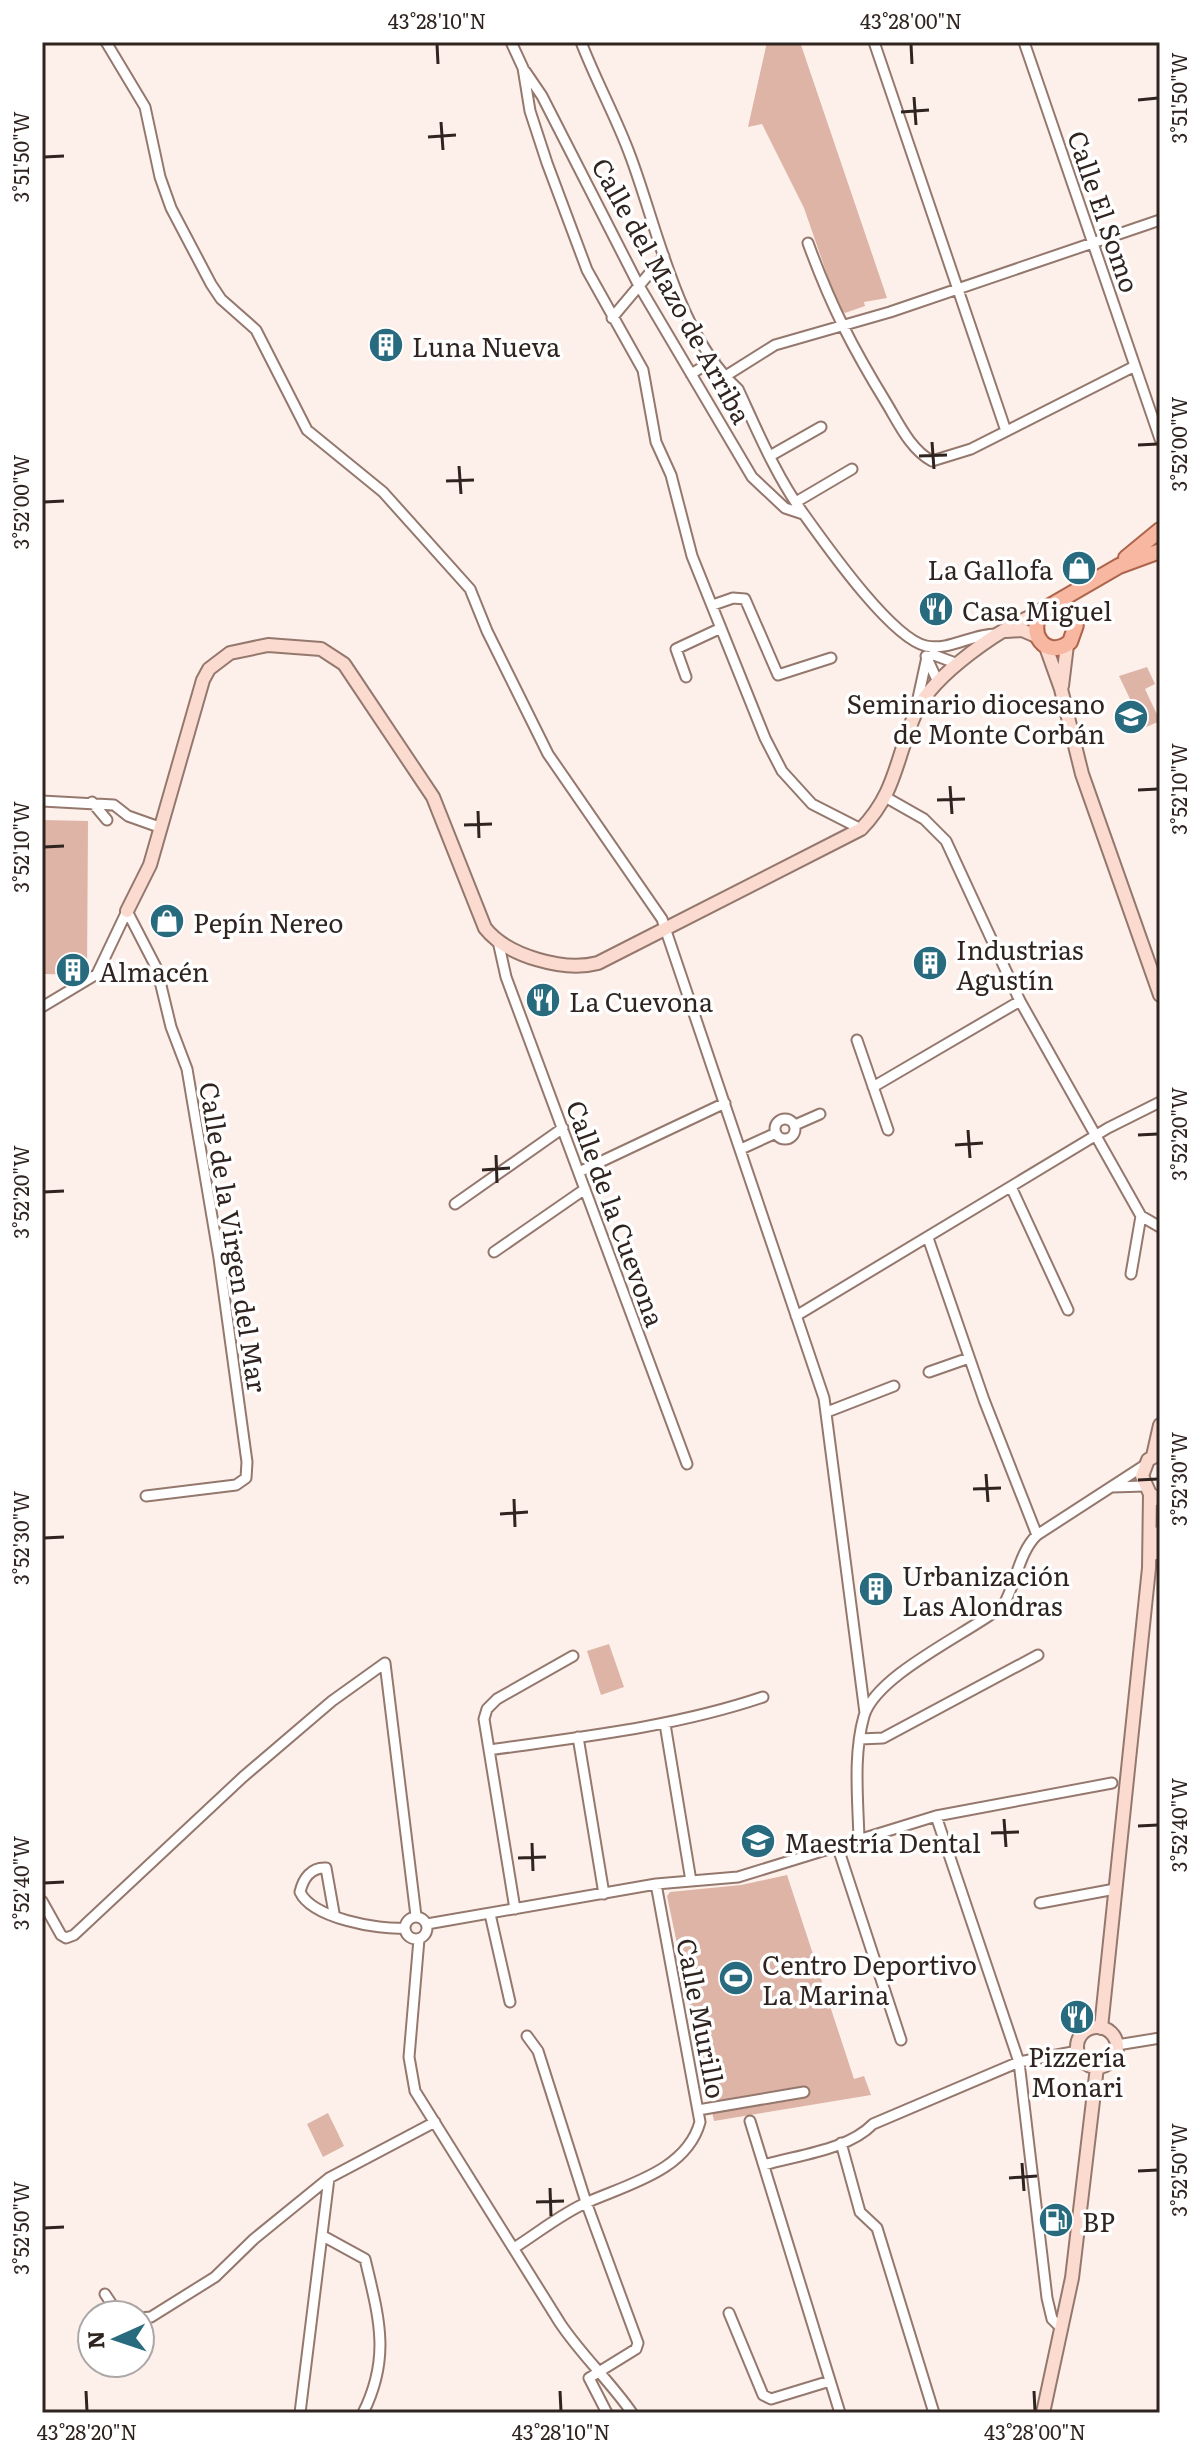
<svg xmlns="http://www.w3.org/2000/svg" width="1202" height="2455" viewBox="0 0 1202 2455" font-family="Literata,serif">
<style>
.green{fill:#ddb4a6}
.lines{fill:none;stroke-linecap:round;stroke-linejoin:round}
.street-casing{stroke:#95786d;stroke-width:13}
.secondary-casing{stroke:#95786d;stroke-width:16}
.primary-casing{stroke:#ad644b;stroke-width:18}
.street{stroke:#fff;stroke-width:9}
.secondary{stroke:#fbdbd0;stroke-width:12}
.primary{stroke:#f7b7a1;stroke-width:14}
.ticks{fill:none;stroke:#302420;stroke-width:3}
.labels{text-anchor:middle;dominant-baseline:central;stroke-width:7;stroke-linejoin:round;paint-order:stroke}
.street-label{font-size:26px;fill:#302420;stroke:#fff}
.poi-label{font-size:26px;fill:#302420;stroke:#fff;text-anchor:start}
.neatline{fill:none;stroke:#302420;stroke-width:3}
.ticks-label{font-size:20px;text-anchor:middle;fill:#302420}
</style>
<rect width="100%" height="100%" fill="#fdf0eb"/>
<path class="green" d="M767,42H800L887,298L864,302L865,306L845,313L839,309L804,208L762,124L748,127Z
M1147,667L1155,684L1145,689L1160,721L1144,728L1119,676Z
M42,820L88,821L87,975L42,974Z
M609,1644L624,1687L601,1695L587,1651Z
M787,1875L854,2079L864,2076L871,2095L714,2121L667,1896L670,1892L741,1885Z
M328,2113L344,2146L323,2157L307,2124Z"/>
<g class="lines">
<g class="street-casing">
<path id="street" d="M106,42L145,107L160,177L171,208L211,284L221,299L256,330L307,430L383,492L470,589L487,631L548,754L662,919L824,1398L865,1713
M511,42L523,68L530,111L547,163L587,270L643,370L656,442L671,475L692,556L765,738L782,771L812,804L861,829
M581,42C596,81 616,117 630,155C658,229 677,334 738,389C757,430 776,476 803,513C826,545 891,638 926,646C950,651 973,633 998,634
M874,42L1006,431
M1024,42L1160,439
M525,71L542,96L638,284L752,477L785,508L803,514
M808,243C831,306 852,347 887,404C899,424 911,450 932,461L971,449L1135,366
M612,318L664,256
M691,374L714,360
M724,377L775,345L890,312L1160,220
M770,456L821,427
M796,502L852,469
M713,605L733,598L745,599L778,675L831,658
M926,656L938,682
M927,657L934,655L958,664
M686,677L676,649L721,628
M915,712L927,657
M887,798L924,819L946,841L1020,1001L1141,1216L1160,1227
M42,801L114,805L128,816L159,827
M92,802L107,820
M127,911L157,969L171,1027L187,1069L219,1258L247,1462L246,1478L236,1485L146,1496
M498,941L506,977L687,1464
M42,1007L97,974L127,911
M857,1040L888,1130
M873,1087L1020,1001
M775 1129a10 10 0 1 1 20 0a10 10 0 1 1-20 0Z
M795,1125L820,1114
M741,1149L776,1133
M579,1172L725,1103
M1012,1189L1068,1310
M455,1204L563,1128
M928,1238L984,1400L1037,1535
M494,1252L585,1189
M1131,1274L1141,1216
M796,1316L1108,1128L1160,1102
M929,1372L969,1358
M827,1412L894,1386
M1112,1487L1145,1486
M665,1724L691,1881
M578,1737L604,1894
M860,1739L883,1738L1038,1655
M489,1750C581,1737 674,1727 763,1697
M936,1816L1019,2062L1047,2298L1052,2319L1062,2329
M859,1840C858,1799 853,1755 864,1716C876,1675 967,1634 1003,1606C1016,1584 1019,1552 1037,1535L1145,1465
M838,1848L901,2040
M42,1901L61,1935L66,1938L74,1935L243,1777L332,1701L385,1663L416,1916
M1040,1903L1115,1889
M515,1909L484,1719L487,1709L497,1699L573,1656
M334,1913L326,1868C311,1867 303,1879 300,1892C312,1918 378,1930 405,1928
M490,1914L510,2002
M405 1928a11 11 0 1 1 22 0a11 11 0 1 1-22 0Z
M427,1924L656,1884L738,1877L936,1816L1112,1783
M419,1939L409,2057L415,2091L560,2323C582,2356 610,2381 632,2413
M527,2036L538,2051L586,2202L638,2343L636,2349L589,2378L607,2413
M1117,2045L1160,2038
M698,2110L804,2092
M750,2121L840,2413
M841,2143L860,2212L877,2228L934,2413
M764,2165C798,2155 848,2150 873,2124L1019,2062L1078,2051
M323,2236L365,2259C379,2318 391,2357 363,2413
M514,2248C538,2233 562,2213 588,2202C629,2184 687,2170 700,2122L656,1884
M105,2294L119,2315
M729,2313L763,2395L771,2399L830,2381
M140,2318L151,2317L215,2277L254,2239L329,2178L435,2122
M300,2413L329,2178"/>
</g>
<g class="secondary-casing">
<path id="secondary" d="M1006,631L1022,630L1036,636
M1046,647L1061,689L1082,774L1160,995
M1062,686L1067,645
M127,911L150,865L203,680L209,669L230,653L268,645L321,649L344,664L433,797L485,928C507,956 564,972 598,963L861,829C897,792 896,756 916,712C933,675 1002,626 1040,613
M1160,1453L1148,1460L1142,1476L1150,1494L1160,1500
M1153,1456L1160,1425
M1153,1554L1160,1532
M1077 2047a20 20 0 1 1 40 0a20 20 0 1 1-40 0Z
M1101,2028L1149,1568L1150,1494
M1043,2413L1072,2278L1097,2067"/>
</g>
<g class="primary-casing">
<path id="primary" d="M1126,558L1160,530
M1055,606L1068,611L1076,625L1070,642C1046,661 1025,632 1043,610L1119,566L1160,551"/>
</g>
<use href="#street" class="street"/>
<use href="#secondary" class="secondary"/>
<use href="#primary" class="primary"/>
</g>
<path class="ticks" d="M437,44L438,64M911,44L912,64M914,97L916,125M1138,100L1158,98M901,112L929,110M441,122L443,150M428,137L456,135M44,157L64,156M932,442L934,469M1138,445L1158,444M919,456L947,455M459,466L461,494M446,481L474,480M44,502L64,501M950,786L952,814M1138,790L1158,789M937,800L965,799M478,811L479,838M464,825L492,824M44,847L64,846M968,1130L970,1158M1138,1135L1158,1134M955,1145L983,1143M496,1155L497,1183M482,1170L510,1168M44,1192L64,1191M986,1474L988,1502M1138,1480L1158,1479M973,1489L1001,1488M514,1499L515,1527M500,1514L528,1512M44,1538L64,1537M1004,1819L1006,1847M1138,1826L1158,1825M991,1833L1019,1832M532,1843L533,1871M518,1858L546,1857M44,1883L64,1882M1022,2163L1024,2191M1138,2171L1158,2170M1009,2178L1037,2176M550,2188L551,2216M536,2202L564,2201M44,2228L64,2227M86,2391L87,2411M560,2391L561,2411M1034,2391L1035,2411"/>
<defs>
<g id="building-disc" transform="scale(1.8)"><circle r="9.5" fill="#296b7e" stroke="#fff"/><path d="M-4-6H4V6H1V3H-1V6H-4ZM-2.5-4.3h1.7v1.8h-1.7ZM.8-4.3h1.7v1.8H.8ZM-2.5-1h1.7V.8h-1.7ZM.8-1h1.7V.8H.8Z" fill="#fff"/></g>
<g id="shop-disc" transform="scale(1.8)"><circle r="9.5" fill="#296b7e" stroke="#fff"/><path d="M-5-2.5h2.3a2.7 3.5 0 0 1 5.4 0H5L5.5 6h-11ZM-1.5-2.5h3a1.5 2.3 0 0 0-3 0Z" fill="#fff"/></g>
<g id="restaurant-disc" transform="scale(1.8)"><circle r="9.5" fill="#296b7e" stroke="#fff"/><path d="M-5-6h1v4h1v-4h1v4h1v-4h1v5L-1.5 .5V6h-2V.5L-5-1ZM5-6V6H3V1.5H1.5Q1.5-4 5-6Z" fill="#fff"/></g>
<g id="university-disc" transform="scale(1.8)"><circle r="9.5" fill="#296b7e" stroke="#fff"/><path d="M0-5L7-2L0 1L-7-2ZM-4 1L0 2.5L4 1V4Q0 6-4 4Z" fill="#fff"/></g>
<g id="school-disc" transform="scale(1.8)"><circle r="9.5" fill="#296b7e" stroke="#fff"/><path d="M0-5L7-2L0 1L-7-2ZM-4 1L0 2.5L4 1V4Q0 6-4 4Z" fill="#fff"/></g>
<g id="stadium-disc" transform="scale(1.8)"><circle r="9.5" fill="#296b7e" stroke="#fff"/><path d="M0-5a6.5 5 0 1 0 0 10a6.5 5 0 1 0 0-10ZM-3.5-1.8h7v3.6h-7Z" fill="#fff"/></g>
<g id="fuel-disc" transform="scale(1.8)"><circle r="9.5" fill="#296b7e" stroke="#fff"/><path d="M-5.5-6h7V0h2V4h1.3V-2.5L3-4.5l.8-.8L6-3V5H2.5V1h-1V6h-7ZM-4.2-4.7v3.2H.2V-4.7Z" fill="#fff"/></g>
</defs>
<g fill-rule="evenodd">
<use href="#building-disc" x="386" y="345"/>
<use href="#shop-disc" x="1079" y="568"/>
<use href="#restaurant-disc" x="936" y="609"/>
<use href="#university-disc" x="1131" y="717"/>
<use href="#shop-disc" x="167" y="921"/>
<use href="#building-disc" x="930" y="963"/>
<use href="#building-disc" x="73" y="970"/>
<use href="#restaurant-disc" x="543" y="1000"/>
<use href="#building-disc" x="876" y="1589"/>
<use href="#school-disc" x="758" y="1841"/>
<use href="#stadium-disc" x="736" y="1978"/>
<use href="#restaurant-disc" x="1077" y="2017"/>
<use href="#fuel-disc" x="1056" y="2220"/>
</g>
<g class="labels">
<g class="street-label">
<text transform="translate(1105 211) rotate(71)">Calle El Somo</text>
<text transform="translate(673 290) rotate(61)">Calle del Mazo de Arriba</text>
<text transform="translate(617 1213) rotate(70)">Calle de la Cuevona</text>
<text transform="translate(235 1237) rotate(81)">Calle de la Virgen del Mar</text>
<text transform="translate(703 2018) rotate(79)">Calle Murillo</text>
</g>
<g class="poi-label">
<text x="412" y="345">Luna Nueva</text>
<text x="1053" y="568" text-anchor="end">La Gallofa</text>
<text x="962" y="609">Casa Miguel</text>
<text x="1105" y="702" text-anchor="end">Seminario diocesano<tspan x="1105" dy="30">de Monte Corbán</tspan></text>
<text x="193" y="921">Pepín Nereo</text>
<text x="956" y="948">Industrias<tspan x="956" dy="30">Agustín</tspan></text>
<text x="99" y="970">Almacén</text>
<text x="569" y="1000">La Cuevona</text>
<text x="902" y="1574">Urbanización<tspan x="902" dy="30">Las Alondras</tspan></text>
<text x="784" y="1841">Maestría Dental</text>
<text x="762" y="1963">Centro Deportivo<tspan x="762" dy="30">La Marina</tspan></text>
<text x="1077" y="2055" text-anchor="middle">Pizzería<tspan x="1077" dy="30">Monari</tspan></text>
<text x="1082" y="2220">BP</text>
</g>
</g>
<rect width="1202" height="2455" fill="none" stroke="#ffffff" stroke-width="88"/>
<g transform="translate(116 2339) rotate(267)"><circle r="38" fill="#ffffff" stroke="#aca7a6" stroke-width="2"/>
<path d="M0-6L14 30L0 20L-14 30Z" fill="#296b7e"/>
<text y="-12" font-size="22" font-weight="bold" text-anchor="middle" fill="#302420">N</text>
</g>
<rect x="44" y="44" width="1114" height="2367" class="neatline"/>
<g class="ticks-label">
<text x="437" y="29">43°28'10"N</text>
<text x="911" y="29">43°28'00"N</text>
<text transform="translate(1180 98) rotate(-90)" y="7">3°51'50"W</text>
<text transform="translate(22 157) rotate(-90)" y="7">3°51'50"W</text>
<text transform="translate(1180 444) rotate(-90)" y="7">3°52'00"W</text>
<text transform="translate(22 502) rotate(-90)" y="7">3°52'00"W</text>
<text transform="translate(1180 789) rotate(-90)" y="7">3°52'10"W</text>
<text transform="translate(22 847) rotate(-90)" y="7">3°52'10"W</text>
<text transform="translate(1180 1134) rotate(-90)" y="7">3°52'20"W</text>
<text transform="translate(22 1192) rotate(-90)" y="7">3°52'20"W</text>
<text transform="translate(1180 1479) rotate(-90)" y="7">3°52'30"W</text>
<text transform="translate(22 1538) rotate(-90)" y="7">3°52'30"W</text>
<text transform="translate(1180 1825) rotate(-90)" y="7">3°52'40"W</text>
<text transform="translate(22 1883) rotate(-90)" y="7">3°52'40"W</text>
<text transform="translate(1180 2170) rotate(-90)" y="7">3°52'50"W</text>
<text transform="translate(22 2228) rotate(-90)" y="7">3°52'50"W</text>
<text x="87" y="2440">43°28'20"N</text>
<text x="561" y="2440">43°28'10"N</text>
<text x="1035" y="2440">43°28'00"N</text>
</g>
</svg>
